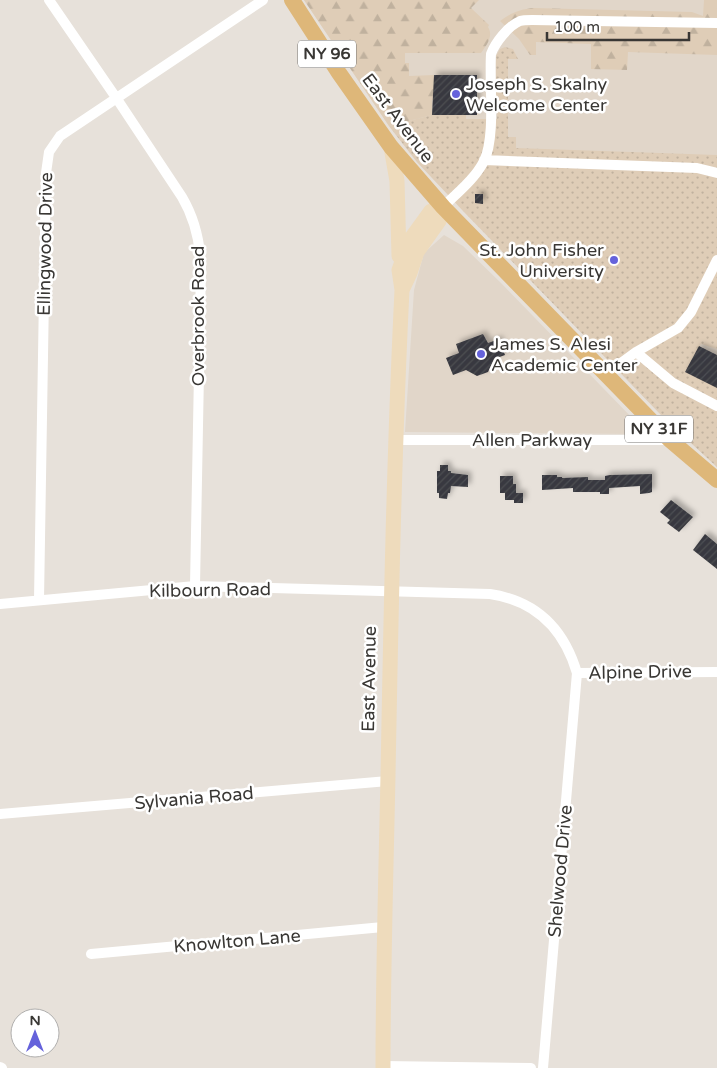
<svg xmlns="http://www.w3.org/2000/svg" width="717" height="1068" viewBox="0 0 717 1068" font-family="'Varela Round',sans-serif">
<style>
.built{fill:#e1d6c9}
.grass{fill:url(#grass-dots)}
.forest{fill:url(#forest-firs)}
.building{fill:url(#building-hatch);filter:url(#shadow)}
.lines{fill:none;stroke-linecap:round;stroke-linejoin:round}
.street{stroke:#fff;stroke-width:10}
.secondary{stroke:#eedbbc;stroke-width:15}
.primary{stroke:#deb779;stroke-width:16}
.poi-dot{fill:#6562db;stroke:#fff;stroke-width:2}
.labels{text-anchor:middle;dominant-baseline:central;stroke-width:5;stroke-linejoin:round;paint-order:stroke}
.shield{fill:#fff;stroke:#747371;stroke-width:1}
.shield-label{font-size:16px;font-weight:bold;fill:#393734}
.poi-label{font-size:18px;fill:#393734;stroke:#fff;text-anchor:start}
.street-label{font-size:18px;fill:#393734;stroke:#fff}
</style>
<defs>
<pattern id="grass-dots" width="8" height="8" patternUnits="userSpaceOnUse" patternTransform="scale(1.25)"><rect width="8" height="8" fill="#dfcdb7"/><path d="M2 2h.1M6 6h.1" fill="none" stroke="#c0b19e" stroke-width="1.8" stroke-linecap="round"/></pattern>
<pattern id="forest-firs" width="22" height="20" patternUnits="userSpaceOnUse" patternTransform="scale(1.25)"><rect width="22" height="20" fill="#dfcdb7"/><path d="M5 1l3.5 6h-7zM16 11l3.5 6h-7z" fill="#c0b19e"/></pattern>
<pattern id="building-hatch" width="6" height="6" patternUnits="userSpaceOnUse" patternTransform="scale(1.25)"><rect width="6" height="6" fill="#38393f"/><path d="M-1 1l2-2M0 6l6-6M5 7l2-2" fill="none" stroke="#4d4e53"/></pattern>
<filter id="shadow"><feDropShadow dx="3.5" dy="-3.5" stdDeviation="2.5" flood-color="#0004"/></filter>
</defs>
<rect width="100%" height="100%" fill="#e7e1da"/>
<path class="built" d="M304,0H717V467L664,418L417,162L389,126Z
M444,235L463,246L501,283L638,424L636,434L405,432L414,290L424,253Z"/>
<path class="grass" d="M505,47L513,49L518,59H508V137H516V148L717,155V349L701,344L686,372L717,386V467L664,418L463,211L417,162L389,126L432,115H466V119H497L498,99L495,97L496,56L500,49Z"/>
<path class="forest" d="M304,0H479L471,8L489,25L488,27C494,36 486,46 481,53H405V63H409V76L434,75V100H432V115L389,126Z
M704,0H717V55L628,52L627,70L591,69V44L536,42V55H530L519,39L500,21C511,13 520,9 534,8L692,12L703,16Z"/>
<path class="building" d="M434,75H477V115H432Z
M475,194H483V204L475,203Z
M483,334L488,343L499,339L505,355L494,359L488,372L477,376L466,370L453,375L446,358L459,353L456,344Z
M699,346L717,355V388L685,372Z
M440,465H448V471H451V473L468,475V487L451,486L450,493H448L447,499L439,498V493H437V471H440Z
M652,474V492L649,493L640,494V486L609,488V494H600V492H573V488L542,490V475H557V477H562V478L588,477V480H605V476L610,475Z
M500,476H513V484H516V493H523V503H514V500H505V493H500Z
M671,500L693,517L679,532L667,523L670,520L660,512Z
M705,534L717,544V569L693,550Z"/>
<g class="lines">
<path class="street" d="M49,0L117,99L182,197C195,219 200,241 201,266L195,586
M484,160L697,168L717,173
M443,207C457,193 475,179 484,161C496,137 489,82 491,54C495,43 508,26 520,21C523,20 528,20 532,20L717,23
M636,352L673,383L717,406
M606,374L636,352L678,328L691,312L717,260
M395,440H670
M39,600L46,173L49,152L60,136L263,0
M0,604L195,586L490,594C537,601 564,629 577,673L543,1068
M577,673L717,672
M0,814L388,781
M91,954L383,927
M383,1066L531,1068
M0,1067L2,1068"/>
<path class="secondary" d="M391,147L397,181L399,256
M402,290L410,273L417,252L439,221L443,207
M383,1068C383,970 386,873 388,775C391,613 394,452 402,290L399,270L410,240L431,211L443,207"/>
<path class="primary" d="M292,0L339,73L391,147L443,207L670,440L717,480"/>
</g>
<g class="poi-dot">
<circle cx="456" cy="94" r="5"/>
<circle cx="614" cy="260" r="5"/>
<circle cx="481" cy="354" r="5"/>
</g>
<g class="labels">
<g class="shield">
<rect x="298" y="40.5" width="58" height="27" rx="4"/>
<rect x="625" y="415.5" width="68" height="27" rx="4"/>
</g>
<g class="shield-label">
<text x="327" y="54">NY 96</text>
<text x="659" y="429">NY 31F</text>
</g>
<g class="poi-label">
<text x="466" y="84">Joseph S. Skalny<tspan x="466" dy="21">Welcome Center</tspan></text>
<text x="604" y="250" text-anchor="end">St. John Fisher<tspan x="604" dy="21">University</tspan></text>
<text x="491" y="344">James S. Alesi<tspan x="491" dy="21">Academic Center</tspan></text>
</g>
<g class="street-label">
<text transform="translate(398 118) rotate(53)">East Avenue</text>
<text transform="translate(45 244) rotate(-89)">Ellingwood Drive</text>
<text transform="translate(198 316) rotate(-90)">Overbrook Road</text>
<text x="532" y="440">Allen Parkway</text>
<text transform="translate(210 590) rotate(-1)">Kilbourn Road</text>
<text transform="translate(640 672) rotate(-1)">Alpine Drive</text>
<text transform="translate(369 679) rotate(-89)">East Avenue</text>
<text transform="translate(194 798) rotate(-5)">Sylvania Road</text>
<text transform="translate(560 871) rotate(-85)">Shelwood Drive</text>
<text transform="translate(237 941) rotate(-5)">Knowlton Lane</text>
</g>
</g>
<g transform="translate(35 1033)"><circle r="24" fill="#ffffff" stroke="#b0afae"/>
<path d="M0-4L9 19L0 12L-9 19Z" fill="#6562db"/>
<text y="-8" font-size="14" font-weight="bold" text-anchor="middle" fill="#393734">N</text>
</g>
<path d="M547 32v8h142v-8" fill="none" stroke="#393734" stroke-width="2.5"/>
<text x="554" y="32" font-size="15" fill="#393734" stroke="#ffffff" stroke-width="4" paint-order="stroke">100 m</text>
</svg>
